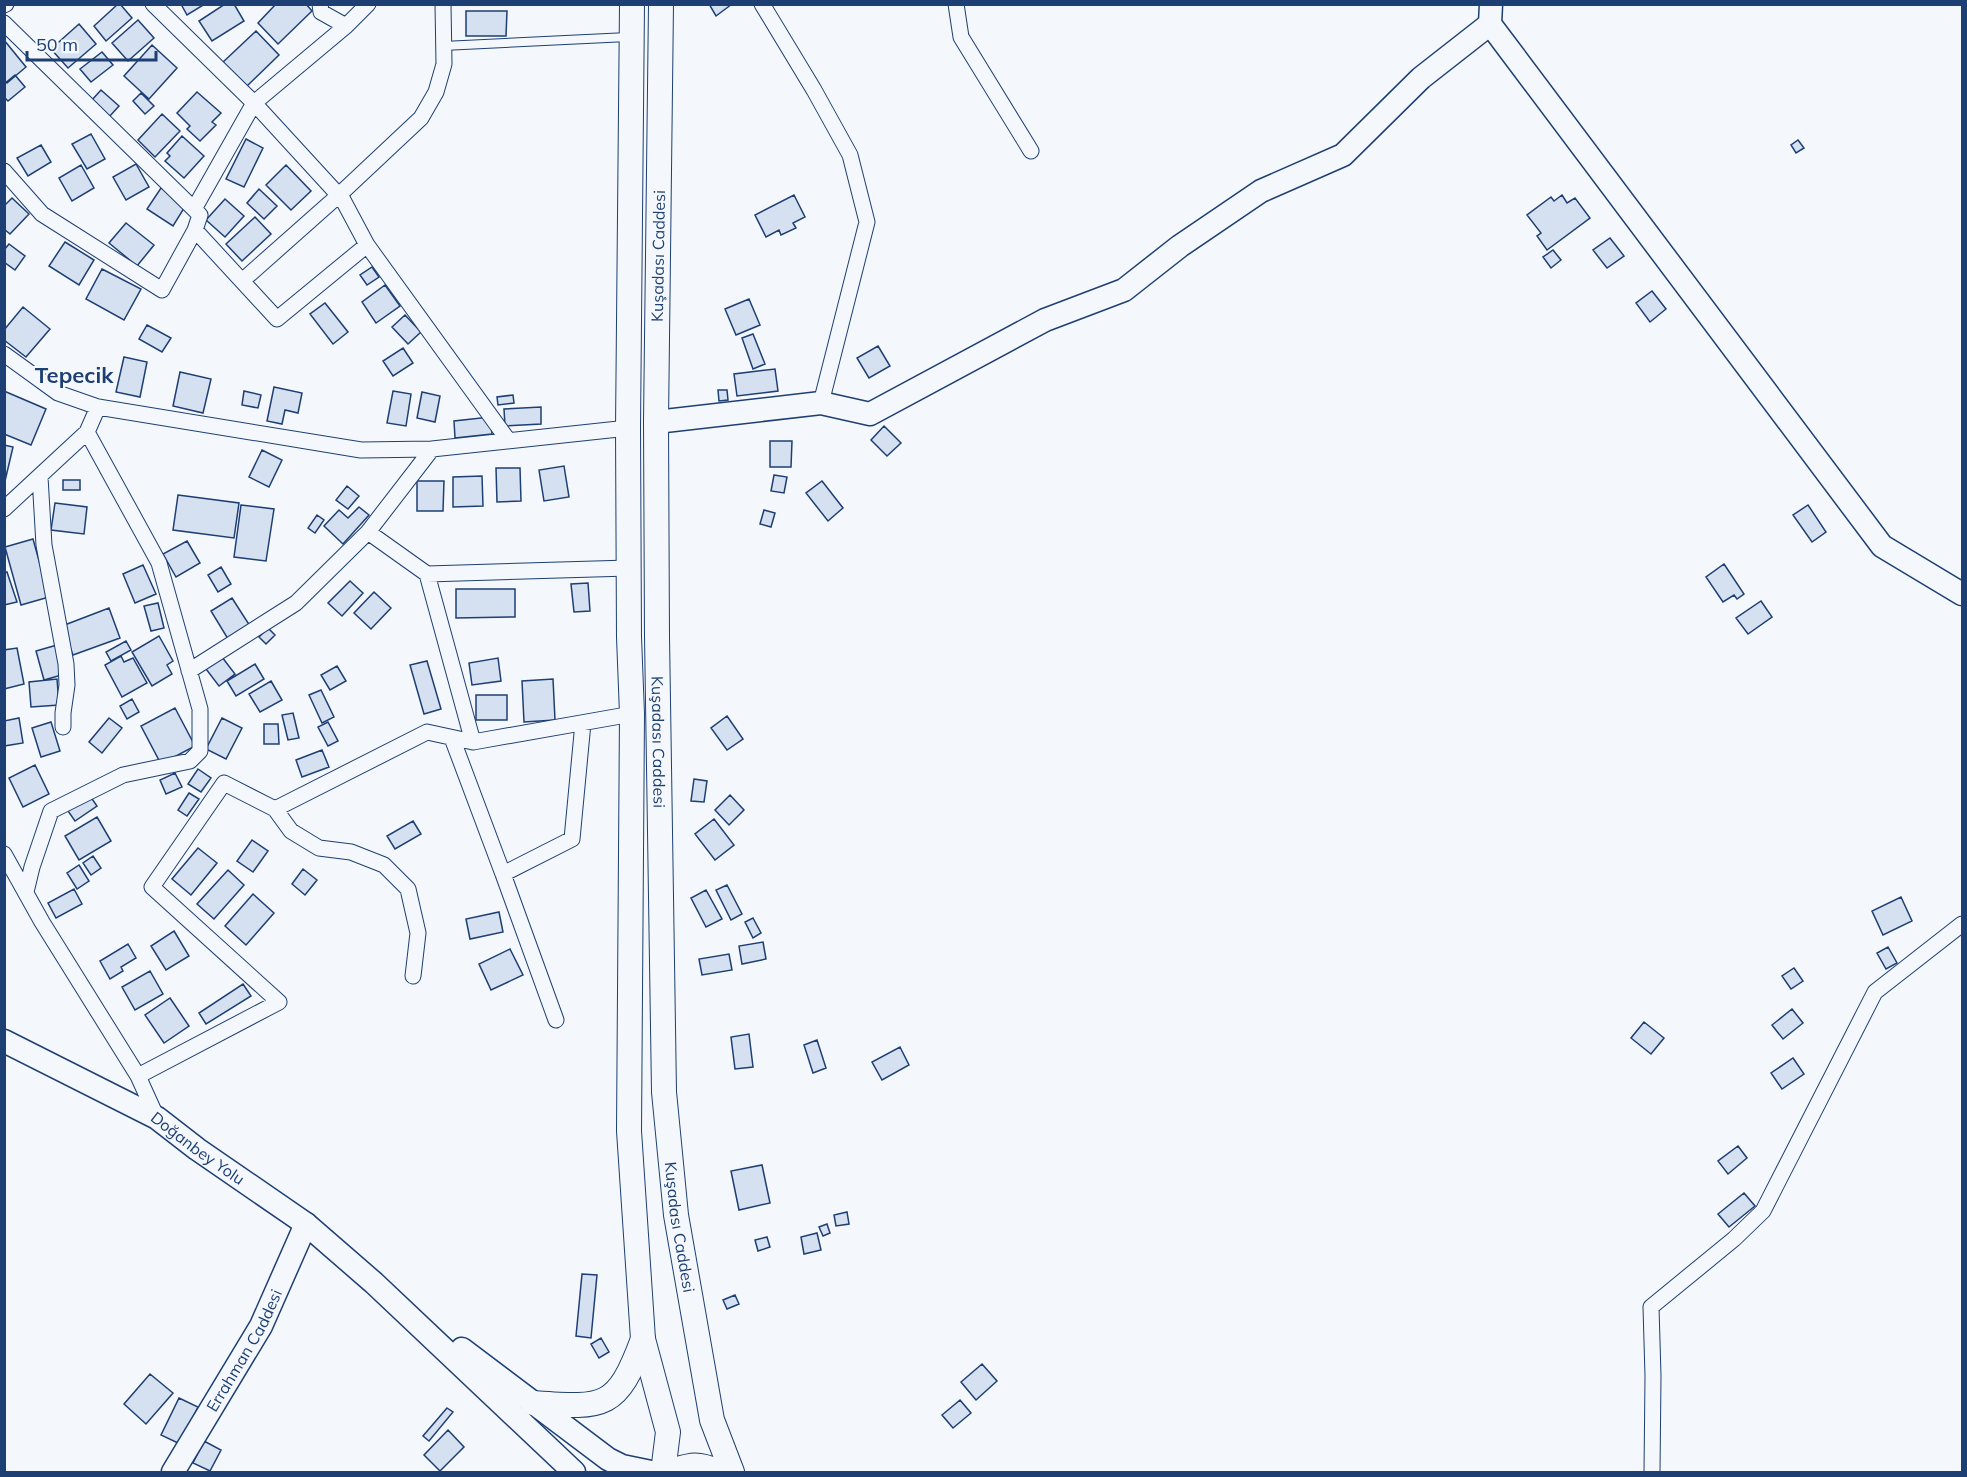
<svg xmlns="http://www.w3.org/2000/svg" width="1967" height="1477" viewBox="0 0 1967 1477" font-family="Mulish,sans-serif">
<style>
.building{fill:#d5e0f0;stroke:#1d3f73;stroke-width:1.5}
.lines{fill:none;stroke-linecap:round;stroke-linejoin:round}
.lane-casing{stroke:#1d3f73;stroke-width:10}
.street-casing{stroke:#1d3f73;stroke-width:17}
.secondary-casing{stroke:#1d3f73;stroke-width:25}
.primary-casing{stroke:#1d3f73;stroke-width:26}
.lane{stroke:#f4f7fb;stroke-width:8}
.street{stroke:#f4f7fb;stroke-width:15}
.secondary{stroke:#f4f7fb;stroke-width:22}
.primary{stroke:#f4f7fb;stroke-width:24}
.labels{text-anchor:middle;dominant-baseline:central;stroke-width:4.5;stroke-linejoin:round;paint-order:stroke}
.street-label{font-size:16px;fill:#1d3f73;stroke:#f4f7fb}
.district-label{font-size:22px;font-weight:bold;fill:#1d3f73;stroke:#f4f7fb}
</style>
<rect width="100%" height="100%" fill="#f4f7fb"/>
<path class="building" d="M118,4H120L132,18L106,41L94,26Z
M181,4H205L187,15Z
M225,4H234L244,21L212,41L199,21Z
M276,4H306L312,11L278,44L258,23Z
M709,4H732L716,16Z
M466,11H507L506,36H466Z
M138,20L154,38L128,61L112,43Z
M79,24L96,44L68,68L51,49Z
M256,31L279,55L245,88L221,64Z
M4,40L26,67L7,83L4,80Z
M152,45L177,68L149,99L124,76Z
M102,52L113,65L91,82L80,69Z
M15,75L25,87L8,101L4,97V84Z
M101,90L119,106L109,117L91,101Z
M197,92L221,113L212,122L216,125L200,141L187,129L190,126L177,113Z
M141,93L154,106L145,114L133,101Z
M162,114L180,131L155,157L138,140Z
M91,134L105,159L87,169L72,144Z
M182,136L204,156L184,178L165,161L170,156L167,153Z
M246,139L263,148L244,187L226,179Z
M1798,140L1804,148L1796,153L1791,145Z
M41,145L51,162L28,176L17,158Z
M136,164L149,187L126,200L113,177Z
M81,165L94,188L72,201L59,178Z
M286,165L311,191L291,210L266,185Z
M161,188L186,205L173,226L147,209Z
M259,189L277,206L264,219L247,203Z
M794,195L805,217L793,223L796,228L781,235L779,230L766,237L755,215Z
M1562,195L1567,203L1575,198L1590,218L1547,250L1537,236L1541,233L1527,215L1551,197L1554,201Z
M12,198L29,214L10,234L4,229V206Z
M225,199L244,216L225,237L206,220Z
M255,217L271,234L242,261L226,244Z
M126,223L154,245L137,266L109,243Z
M1610,238L1624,256L1607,268L1593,250Z
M65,242L94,260L79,285L49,266Z
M9,244L25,256L15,270L4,262V250Z
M1553,250L1561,260L1551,268L1543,257Z
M372,267L379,277L367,285L360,275Z
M102,269L141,289L124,320L86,299Z
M385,285L400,306L376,323L362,302Z
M1652,291L1666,309L1650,322L1636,303Z
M749,299L760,325L736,335L725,309Z
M325,303L348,332L333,344L310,314Z
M23,307L50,329L26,357L4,340V330Z
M405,315L421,332L408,344L392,327Z
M147,325L171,338L162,352L139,339Z
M753,334L765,364L753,369L742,338Z
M878,346L890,366L869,378L857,358Z
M403,348L413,363L393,376L383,361Z
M124,357L147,362L140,397L116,392Z
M775,369L778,391L737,396L734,374Z
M180,372L211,379L203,413L173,406Z
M274,387L302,393L298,413L285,410L282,424L267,421Z
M718,390H727L728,400L719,401Z
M4,391L46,409L31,445L4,434Z
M244,391L261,395L258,408L242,405Z
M393,391L411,394L406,426L387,423Z
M422,392L440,396L435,422L417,418Z
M513,395L514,403L498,405L497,397Z
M541,407V424L505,426L504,409Z
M490,417L492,434L455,438L454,421Z
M884,426L901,443L887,456L871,440Z
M770,441H792L791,467H770Z
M4,445L13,447L5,481H4Z
M262,450L282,460L269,487L249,477Z
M564,466L569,497L544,501L539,470Z
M496,468H520L521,501L497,502Z
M774,475L787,477L784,493L771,491Z
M482,476L483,506L453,507V477Z
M63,480H80V490H63Z
M417,481H444L443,511H417Z
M822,481L843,508L828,521L806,493Z
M347,486L359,496L348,509L336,500Z
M178,495L239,503L234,538L173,530Z
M55,503L87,507L84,534L51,530Z
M241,505L274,509L266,561L234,557Z
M1808,505L1826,532L1812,542L1793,515Z
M359,507L369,515L343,544L324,526L339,510L348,518Z
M764,510L775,513L771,527L760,524Z
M317,515L324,520L315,533L308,528Z
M33,539L49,597L21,605L5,547Z
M187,541L200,563L176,577L163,554Z
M1724,564L1744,594L1737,599L1734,595L1723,602L1706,577Z
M143,565L156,594L135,603L123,574Z
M221,567L231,584L218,592L208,575Z
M7,572L17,602L4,605V573Z
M350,581L363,593L342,616L328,603Z
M588,583L590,611L574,612L571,584Z
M456,589H515V617L456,618Z
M374,592L391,608L371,629L354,613Z
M232,598L250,626L228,639L211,611Z
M1761,601L1772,617L1748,634L1736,618Z
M158,603L164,628L151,631L144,606Z
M109,608L120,638L73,655L62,626Z
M268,628L275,635L266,644L259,637Z
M159,636L173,661L167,665L172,674L152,686L132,652Z
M126,641L131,650L111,661L106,652Z
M57,645L65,674L44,680L36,651Z
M17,648L24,684L4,689V650Z
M121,656L124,662L133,658L147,683L122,697L105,665Z
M222,657L235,674L219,686L206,669Z
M498,658L501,681L472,685L469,663Z
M427,661L441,709L424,714L410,665Z
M255,664L264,679L236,696L227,681Z
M337,666L346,681L330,690L321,675Z
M57,679L59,705L31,707L29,682Z
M553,679L555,720L524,722L522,681Z
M271,681L282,700L260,712L249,694Z
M321,690L334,717L322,723L309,695Z
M476,695H507V720H476Z
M132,699L139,712L127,719L120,706Z
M175,708L195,746L161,764L141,726Z
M293,713L299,738L288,740L282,715Z
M727,716L743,739L727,750L711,728Z
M19,718L23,743L4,746V721Z
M109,718L122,728L102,753L89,742Z
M222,718L242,728L226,759L206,749Z
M51,722L60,751L41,757L32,728Z
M328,722L338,741L328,746L318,727Z
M264,724H278L279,744H264Z
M322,750L329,767L302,777L296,760Z
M35,765L49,794L23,807L9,778Z
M198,769L211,778L201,792L188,784Z
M175,773L182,787L166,794L160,780Z
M694,779L707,781L704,802L691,801Z
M189,793L199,799L187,816L178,810Z
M730,795L744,810L729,825L715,810Z
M90,796L97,806L75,821L68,811Z
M97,817L111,841L79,860L65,836Z
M714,819L734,845L715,860L695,834Z
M413,821L421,834L395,849L387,836Z
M252,840L268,851L253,872L237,861Z
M198,848L217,863L191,895L172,879Z
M93,856L101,868L91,875L83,863Z
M79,865L89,881L77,889L67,873Z
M303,869L317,880L305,895L292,884Z
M228,870L244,885L214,919L197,904Z
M727,885L742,914L731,920L716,890Z
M74,889L82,904L56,918L48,903Z
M706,890L722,919L706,927L691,898Z
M253,894L274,913L246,945L225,926Z
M1901,897L1912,921L1883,935L1872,911Z
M499,912L503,932L470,939L466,919Z
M753,918L761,933L753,938L745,922Z
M174,931L189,956L166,970L151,946Z
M763,942L766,959L742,964L739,946Z
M128,944L136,958L121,967L123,971L110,979L100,961Z
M1888,947L1897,963L1886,969L1877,953Z
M510,949L523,975L491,990L479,964Z
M729,954L732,970L702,975L699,959Z
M1794,968L1803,981L1791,989L1782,976Z
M150,971L163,994L135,1010L122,987Z
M243,984L251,996L206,1024L199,1013Z
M170,998L189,1026L164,1043L145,1015Z
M1792,1009L1803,1023L1783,1039L1772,1025Z
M1644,1022L1664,1038L1651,1054L1631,1038Z
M749,1034L753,1067L735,1069L731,1037Z
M817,1040L826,1068L813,1073L804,1045Z
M900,1047L909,1065L882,1080L872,1062Z
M1793,1058L1804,1074L1782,1089L1771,1073Z
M1738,1146L1747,1158L1728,1174L1718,1161Z
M762,1165L770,1203L739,1210L731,1171Z
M1744,1193L1755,1206L1729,1227L1718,1214Z
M847,1212L849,1224L836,1226L834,1215Z
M827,1224L830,1233L823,1236L819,1227Z
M817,1233L821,1250L804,1254L801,1237Z
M767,1237L770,1247L758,1251L755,1240Z
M582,1274L597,1275L591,1338L576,1336Z
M735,1295L739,1304L727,1309L723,1300Z
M601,1338L609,1352L599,1358L591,1344Z
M982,1364L997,1381L976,1400L961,1382Z
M150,1374L173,1393L146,1424L124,1404Z
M179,1398L198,1407L180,1444L161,1435Z
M960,1400L971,1413L953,1428L942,1415Z
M447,1408L453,1412L429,1441L423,1436Z
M448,1430L464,1447L440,1471L424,1455Z
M204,1441L221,1450L210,1471L193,1463Z"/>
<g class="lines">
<g class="lane-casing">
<path id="lane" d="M443,46L628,37"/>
</g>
<g class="street-casing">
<path id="street" d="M153,4L254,103L343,200L367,245L508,440
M320,4L321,12L346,26
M762,4L814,90L850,155L867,222L821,403
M956,4L961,37L1031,151
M4,5L6,4
M4,23L200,215L195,230L277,319L367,245
M4,171L42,214L162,290L195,230
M194,209L254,103L346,26L368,4
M242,281L339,195L421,118L436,92L444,64L443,4
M4,354L58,393L98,407L361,450L432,449L628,428
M432,449L368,532L427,574L473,742
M40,477L44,545L66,664L67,685L63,713V727
M4,509L87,432L98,407
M427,574L629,568
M189,671L296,603L368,532
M452,738L503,874
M275,809L291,831L319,848L351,852L384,865L408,889L418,933L413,976
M4,854L42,922L138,1076L157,1118
M26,892L32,867L51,811L123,775L190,761L200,751V709L159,563L87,432
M556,1020L503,874L572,839L583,723
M138,1076L279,1002L152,887L224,783L275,809L427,732L473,742L632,714
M1652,1472L1653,1376L1651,1307L1734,1239L1763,1211L1875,992L1962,924"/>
</g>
<g class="secondary-casing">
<g id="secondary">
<path d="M1491,4L1490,24L1882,546L1962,594"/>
<path d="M656,422L821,403L870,414L1045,320L1124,290L1180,246L1261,191L1343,155L1421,78L1490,24"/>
<path id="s1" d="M4,1041L157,1118L197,1149L306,1224L374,1283L574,1472"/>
<path d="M462,1349L608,1459L622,1466L651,1472"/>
<path id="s2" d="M173,1472L261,1326L306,1224"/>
</g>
</g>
<g class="primary-casing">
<g id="primary">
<path d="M632,4L628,428L629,637L632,714L629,1131L643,1339L668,1432L663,1472"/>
<path id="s3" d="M661,4L656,422L657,636L664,1092L676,1215L712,1420L732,1472"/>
<path d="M533,1403C604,1408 617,1410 643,1339"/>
<path d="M668,1472C691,1465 696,1462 719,1472"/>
</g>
</g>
<use href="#lane" class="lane"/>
<use href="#street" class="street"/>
<use href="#secondary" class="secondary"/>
<use href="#primary" class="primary"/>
</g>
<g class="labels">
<g class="street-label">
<text transform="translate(658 256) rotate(-89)">Kuşadası Caddesi</text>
<text stroke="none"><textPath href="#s3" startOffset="738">Kuşadası Caddesi</textPath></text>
<text stroke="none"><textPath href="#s1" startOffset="222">Doğanbey Yolu</textPath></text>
<text stroke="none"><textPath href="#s3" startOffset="1224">Kuşadası Caddesi</textPath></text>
<text stroke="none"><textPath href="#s2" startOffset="141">Errahman Caddesi</textPath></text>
</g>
<g class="district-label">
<text x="74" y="375">Tepecik</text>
</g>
</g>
<rect width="1967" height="1477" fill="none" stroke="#1d3f73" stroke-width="12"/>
<path d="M27 51v9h129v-9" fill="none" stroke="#1d3f73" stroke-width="3"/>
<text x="36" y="51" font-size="18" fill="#1d3f73" stroke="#f4f7fb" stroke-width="4.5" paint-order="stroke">50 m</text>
</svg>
